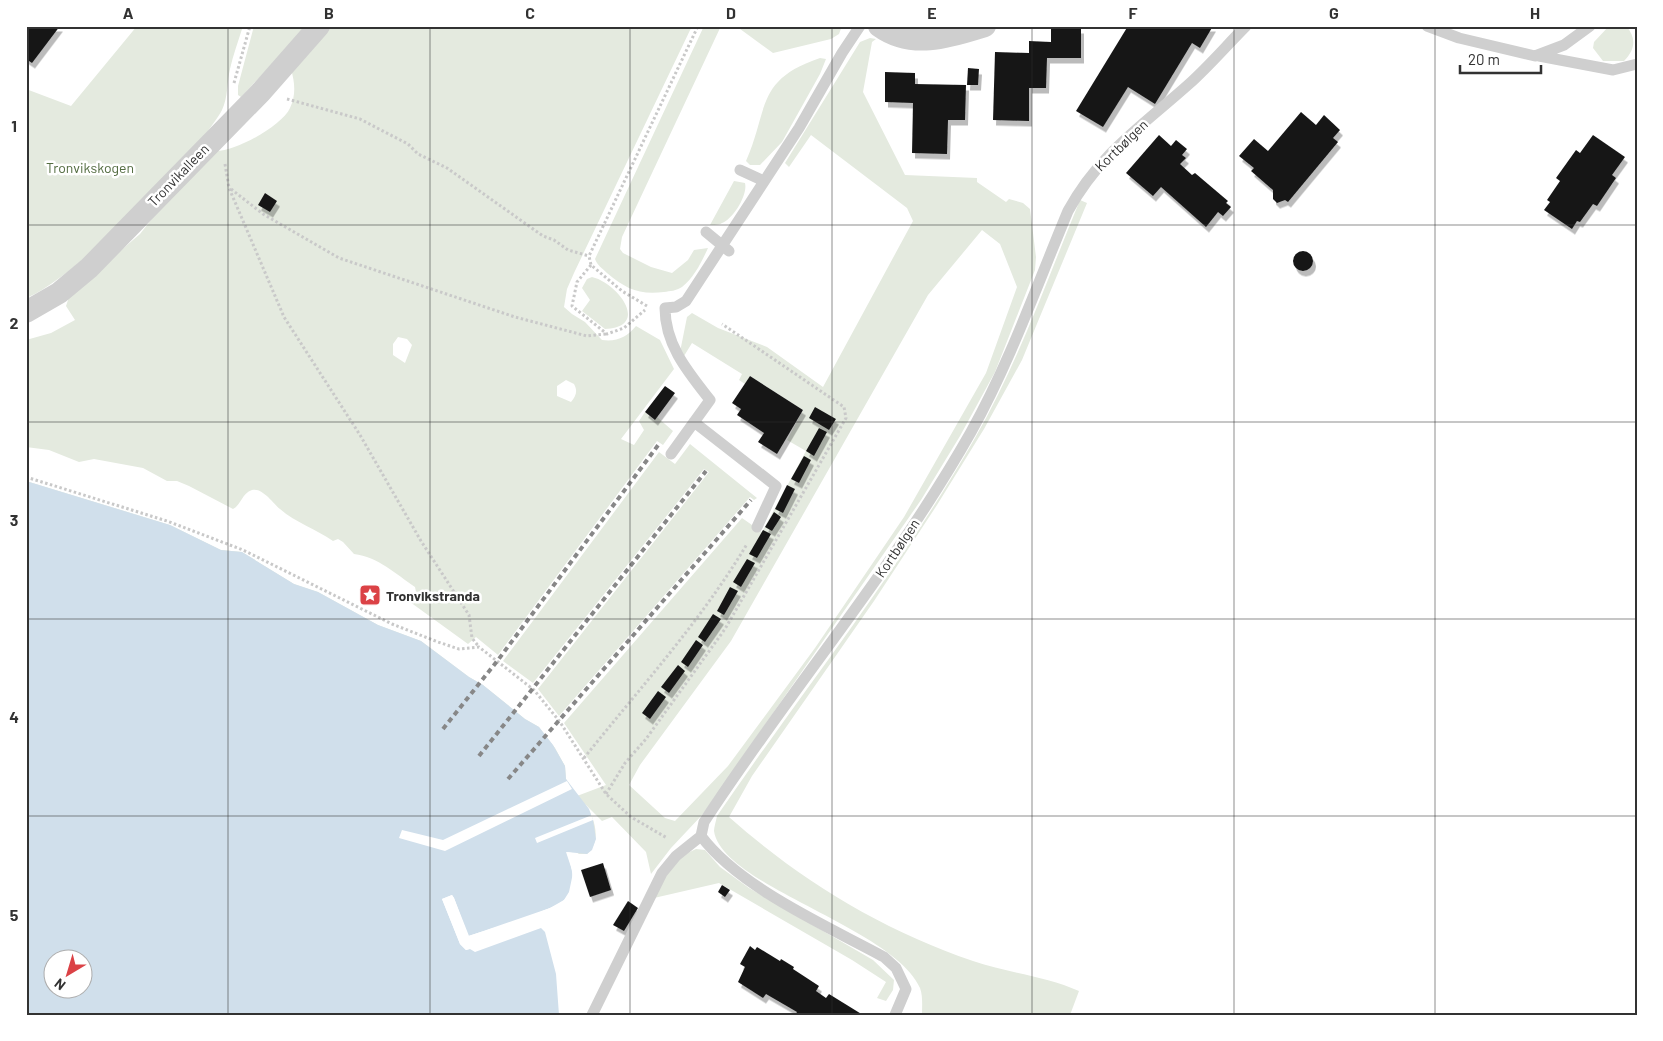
<svg xmlns="http://www.w3.org/2000/svg" width="1663" height="1041" viewBox="0 0 1663 1041" font-family="Barlow,sans-serif">
<style>
.green{fill:#e4eadf;fill-rule:evenodd}
.water{fill:#d0dfeb;fill-rule:evenodd}
.pier{fill:#fff}
.building{fill:#191919;filter:url(#shadow)}
.lines{fill:none;stroke-linecap:round;stroke-linejoin:round}
.path{stroke:#c9c9c9;stroke-width:3;stroke-dasharray:2.5 2.5;stroke-linecap:butt}
.lane{stroke:#cfcfcf;stroke-width:11}
.street{stroke:#cfcfcf;stroke-width:22}
.rail{stroke:#878787;stroke-width:4;stroke-dasharray:5 4;stroke-linecap:butt}
.grid{fill:none;stroke:#323232;stroke-width:1;stroke-opacity:0.55}
.labels{text-anchor:middle;dominant-baseline:central;stroke-width:5;stroke-linejoin:round;paint-order:stroke}
.street-label{font-size:14px;fill:#323232;stroke:#fff}
.park-label{font-size:14px;fill:#536c41;stroke:#fff}
.poi-label{font-size:14px;font-weight:bold;fill:#323232;stroke:#fff;text-anchor:start}
.neatline{fill:none;stroke:#323232;stroke-width:2}
.grid-label{font-size:16px;text-anchor:middle;font-weight:bold;fill:#323232}
</style>
<defs>
<filter id="shadow"><feDropShadow dx="3" dy="5.5" stdDeviation="0" flood-color="#0004"/></filter>
</defs>
<rect width="100%" height="100%" fill="#fff"/>
<path class="green" d="M137,26H231L242,29C238,42 233,55 230,69C227,81 228,98 222,110C199,153 71,282 26,298V89L71,106Z
M254,26H308L241,97L238,95V86Z
M330,26H692L574,273L567,289L564,307L572,314L585,322L602,340C617,342 627,337 636,326L660,340L674,369L621,439L634,445L644,430L639,421L645,412L654,420L657,417L673,431L663,445L657,441L498,655L476,637L468,644L410,602L416,592L415,587C396,574 378,557 354,554L343,542L338,539L333,541C316,529 296,523 280,509C273,503 262,487 252,490C242,493 241,505 233,509L189,486L177,481H167L143,468L94,459L79,462L49,450L26,447V340L51,333L75,320L66,306L70,294L140,234L165,202L214,151C233,153 282,126 290,108C296,95 295,83 291,69ZM398,337L407,339L412,345L405,363L393,355V344ZM566,380L574,384C578,391 576,396 571,402L557,396V386Z
M704,26H721L622,237L620,249L623,253L651,267L672,273L688,260L694,250L708,248C702,261 694,278 682,287C676,291 670,291 664,292C639,295 626,289 607,273C602,268 597,265 595,259Z
M736,26H842L839,34L831,39L773,53Z
M1609,26H1626C1637,38 1635,50 1624,61H1603L1593,48L1594,42Z
M870,38L876,39L872,42L863,92L905,175L977,178V182L1006,202L1009,199L1023,203L1030,209L1036,257L1035,270L995,372L960,436L921,500L703,814L671,848L651,874L646,852L612,817L602,821L585,804C595,818 602,841 587,854H579L26,481L170,525L221,550L242,552L294,584L318,592L378,625L421,641L469,677L483,685L525,719L539,727L555,748L565,766L566,779L577,796L606,785L564,723L742,518L762,532L806,451L787,440L803,410L750,376L745,384L739,380L742,374L692,343L684,356L680,352L687,317L692,313L718,328L767,347L823,387L913,221L907,208L811,135L789,167L785,163L860,42ZM982,230L1000,244L1017,287L986,373L904,517L815,648L728,766L675,821L665,818L629,785L640,765L731,641L928,295Z
M820,58L826,59L820,74L782,142L760,165H750L746,161C769,109 755,80 820,58Z
M734,181L745,183C748,195 733,219 722,223C719,225 713,225 710,225Z
M1080,200L1087,203L1022,360L984,429L937,505L874,601L752,776L729,817C801,881 882,930 973,961C1008,973 1046,976 1079,991L1070,1015H922C922,1007 923,996 920,988C893,927 722,886 714,831C714,827 716,821 717,816C803,690 899,571 975,438C1018,363 1047,280 1080,200Z
M592,277C618,283 651,327 605,329L582,311L590,300L582,288L587,279Z
M690,444L757,498L754,500L750,497L559,716L538,689L709,472L704,469L533,683L503,661L659,452L675,464Z
M696,849L705,850L720,867L749,888L873,960L894,980L893,990L886,1001L877,998L886,982L852,960L719,883L654,898C661,879 676,857 696,849Z"/>
<path class="water" d="M26,481L170,525L221,550L242,552L294,584L318,592L378,625L421,641L469,677L483,685L525,719L539,727L553,745L565,766L566,779L589,809L593,820L596,839L592,850L587,854L567,852C572,867 577,885 565,899C556,910 486,930 468,936L454,898L452,895L442,899L460,944L466,950L470,949L475,952L541,928L545,932L556,974L559,1015H26ZM52,958H82V988H52Z"/>
<path class="pier" d="M567,781L572,789L445,851L399,838L402,830L443,840Z
M592,815L593,820L537,843L535,838Z
M566,852L579,854L580,857L570,855L576,873L571,893L566,902L550,910L468,939L452,899L445,900L462,943L473,948L466,950L460,944L442,899L452,895L454,898L469,936L550,908L564,900L569,892L573,873Z"/>
<path class="building" d="M26,26H60L32,63L26,59Z
M1128,26H1213L1200,48L1192,43L1155,104L1128,87L1103,127L1076,111Z
M1051,28H1081V58H1047L1046,88H1029V121L993,120L995,52L1029,53V41L1051,42Z
M968,68L979,69L978,85H967Z
M885,72L915,73V84L966,85L965,120H948L947,154L912,153L913,103L885,102Z
M1301,112L1316,125L1324,115L1340,130L1333,138L1338,142L1288,202L1285,200L1277,203L1273,199V190L1251,171L1254,168L1239,156L1254,139L1268,151Z
M1159,135L1171,146L1176,140L1187,149L1182,155L1186,158L1180,164L1192,175L1195,173L1228,201L1226,203L1231,207L1223,216L1218,212L1206,227L1161,187L1153,196L1126,173Z
M1593,135L1625,157L1612,175L1616,178L1597,206L1593,204L1580,222L1577,221L1572,229L1544,210L1550,202L1547,200L1560,181L1556,178L1576,150L1580,153Z
M265,193L277,201L270,212L258,205Z
M1293 261a10 10 0 1 1 20 0a10 10 0 1 1-20 0Z
M750,376L803,410L777,454L758,442L764,433L737,415L741,409L732,403Z
M665,386L675,393L655,420L645,412Z
M815,407L836,419L829,430L809,418Z
M819,428L827,432L814,456L806,451Z
M804,456L811,460L799,483L791,479Z
M787,485L795,489L783,513L775,509Z
M774,512L781,517L772,531L765,527Z
M763,530L771,534L757,558L749,554Z
M747,559L755,563L741,587L733,582Z
M730,587L738,591L724,615L717,611Z
M713,614L721,619L705,642L698,637Z
M696,640L703,645L688,667L681,662Z
M678,665L685,671L669,693L661,687Z
M658,691L666,697L650,719L642,713Z
M603,863L611,890L590,897L581,870Z
M722,885L730,890L725,897L718,892Z
M628,901L638,908L624,931L613,925Z
M750,946L755,950L757,947L780,961L781,959L794,967L793,969L819,986L816,991L826,998L829,994L863,1015H795L797,1012L766,994L763,998L738,982L745,967L740,964Z"/>
<g class="lines">
<path class="path" d="M234,83L250,26
M287,99L360,119L379,129L408,144L418,154L447,168L543,236L554,240L568,250L589,256
M225,164L229,188L284,317L360,435L421,541L469,615L472,638L479,647
M231,189L263,214L339,258L515,317L587,336L607,334
M591,265L577,282L572,306L607,334L624,328L645,310
M647,306L622,291L591,265L589,256L698,26
M26,477L167,521L243,550L392,624L438,642L459,649L479,647L534,690L560,722L606,794L631,817L667,838
M584,758C640,688 701,621 747,544
M606,794L625,763L646,739L725,629L846,418L844,407L722,324"/>
<path class="lane" d="M1427,26L1459,38L1535,56L1564,45L1590,26
M1539,56L1613,70L1637,64
M740,170L764,181
M706,232L729,251
M694,422L776,486L757,527
M671,454L710,400C688,372 665,345 665,308L676,307L686,301L799,128L842,53L860,26
M592,1015L662,873L676,856L701,836
M895,1015L906,989L896,968L884,957C827,926 740,888 701,836L704,822C790,690 893,570 971,432C1010,362 1037,285 1068,211C1099,154 1142,126 1189,84C1209,66 1227,45 1246,26"/>
<path class="street" d="M879,26C912,50 950,37 985,26
M26,312L59,293L89,268L261,92L319,26"/>
<path class="rail" d="M443,729L498,660L659,444
M479,756L706,471
M508,779L751,500"/>
</g>
<path class="grid" d="M228,26V1015M430,26V1015M630,26V1015M832,26V1015M1032,26V1015M1234,26V1015M1435,26V1015M26,225H1637M26,422H1637M26,619H1637M26,816H1637"/>
<defs>
<g id="sight-square" transform="scale(1.125)"><rect x="-9" y="-9" width="18" height="18" rx="4" fill="#db4246" stroke="#fff"/><path d="M0-6L1.8-2.2L6-1.7L2.9 1.2L3.7 5.4L0 3.3L-3.7 5.4L-2.9 1.2L-6-1.7L-1.8-2.2Z" fill="#fff"/></g>
</defs>
<g fill-rule="evenodd">
<use href="#sight-square" x="370" y="595"/>
</g>
<g class="labels">
<g class="street-label">
<text transform="translate(1121 145) rotate(-44)">Kortbølgen</text>
<text transform="translate(178 175) rotate(-46)">Tronvikalleen</text>
<text transform="translate(897 548) rotate(-56)">Kortbølgen</text>
</g>
<g class="park-label">
<text x="90" y="167">Tronvikskogen</text>
</g>
<g class="poi-label">
<text x="386" y="595">Tronvikstranda</text>
</g>
</g>
<rect width="1663" height="1041" fill="none" stroke="#ffffff" stroke-width="55"/>
<g transform="translate(68 974) rotate(218)"><circle r="24" fill="#ffffff" stroke="#adadad"/>
<path d="M0-4L9 19L0 12L-9 19Z" fill="#db4246"/>
<text y="-8" font-size="14" font-weight="bold" text-anchor="middle" fill="#323232">N</text>
</g>
<path d="M1460 65v8h81v-8" fill="none" stroke="#323232" stroke-width="2.5"/>
<text x="1468" y="65" font-size="15" fill="#323232" stroke="#ffffff" stroke-width="4" paint-order="stroke">20 m</text>
<rect x="28" y="28" width="1608" height="986" class="neatline"/>
<g class="grid-label">
<text x="128" y="19">A</text>
<text x="329" y="19">B</text>
<text x="530" y="19">C</text>
<text x="731" y="19">D</text>
<text x="932" y="19">E</text>
<text x="1133" y="19">F</text>
<text x="1334" y="19">G</text>
<text x="1535" y="19">H</text>
<text x="14" y="132">1</text>
<text x="14" y="329">2</text>
<text x="14" y="526">3</text>
<text x="14" y="723">4</text>
<text x="14" y="921">5</text>
</g>
</svg>
